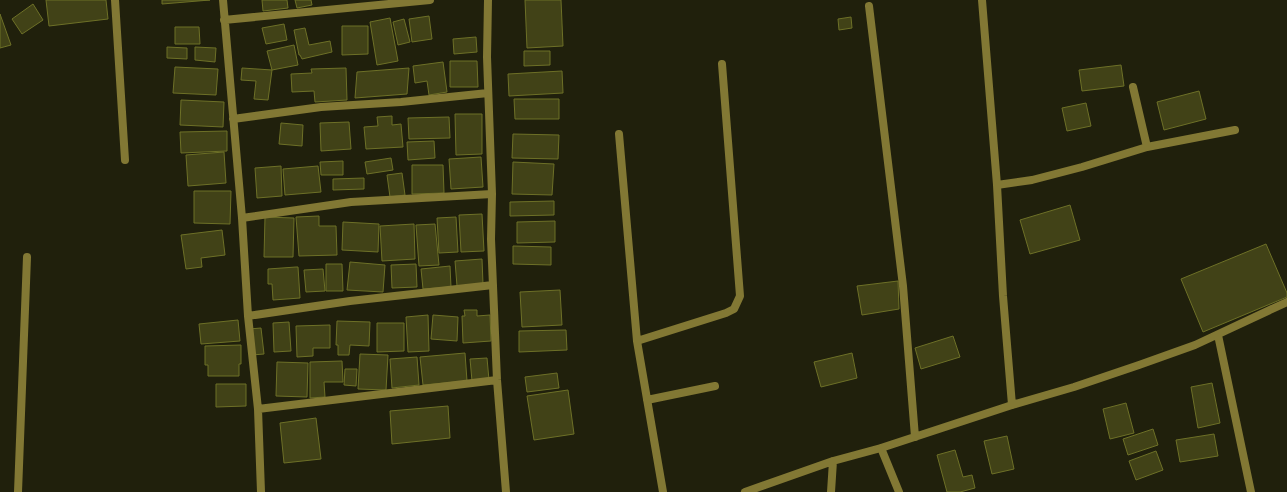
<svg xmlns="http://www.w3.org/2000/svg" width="1287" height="492" viewBox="0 0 1287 492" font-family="Rubik,sans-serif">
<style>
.building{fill:#414217;stroke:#6d7027}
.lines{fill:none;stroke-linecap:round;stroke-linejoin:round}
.minor{stroke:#827834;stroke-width:8}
</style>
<rect width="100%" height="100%" fill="#20200c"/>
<path class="building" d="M46,0H106L108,19L49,26Z
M162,0H210L162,4Z
M262,0H287L288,8L263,11Z
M295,0H311L312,5L297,8Z
M525,0H561L563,46L527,48Z
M33,4L43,20L22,34L12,19Z
M0,14L11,45L0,48Z
M429,16L432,39L412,42L409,19Z
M851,17L852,28L839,30L838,19Z
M390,18L398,61L377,65L370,22Z
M404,19L410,42L398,45L393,22Z
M284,24L287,40L266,44L262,28Z
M342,26H368V54L342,55Z
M175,27H199L200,44H175Z
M305,28L309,45L330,41L332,52L302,59L300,55H299L294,30Z
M476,37L477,52L454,54L453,39Z
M294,45L298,65L272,70L267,51Z
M167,47L187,48V59L167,58Z
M195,47L216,48L215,62L195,60Z
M524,51H550V65L524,66Z
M450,61H477L478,87H450Z
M443,62L447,92L429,95L427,81L415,83L413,66Z
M1121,65L1124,86L1082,91L1079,70Z
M175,67L218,69L216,95L173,93Z
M242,68L272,70L268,100L254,99L256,81L241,80Z
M346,68L347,100L315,102L314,91L292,92L291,74L312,73L311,69Z
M409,68L407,94L355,98L357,72Z
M562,71L563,93L509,96L508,74Z
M1199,91L1206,119L1164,130L1157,102Z
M514,99H559V119H515Z
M181,100L224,102L223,127L180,125Z
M1086,103L1091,126L1067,131L1062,108Z
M455,114H482V154L456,155Z
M392,116V125L401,124L403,147L366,149L364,127L378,126L377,117Z
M449,117L450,138L409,139L408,118Z
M349,122L351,149L321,151L320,123Z
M281,123L303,125L302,146L279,144Z
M227,131V151L181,153L180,132Z
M513,134L559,135L558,159L512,158Z
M434,141L435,158L408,160L407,142Z
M224,152L226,183L188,186L186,155Z
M481,157L483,187L451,189L449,159Z
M391,158L393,170L367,174L365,162Z
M343,161V175H321L320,162Z
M513,162L554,164L552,195L512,194Z
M412,165H443L444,193L412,194Z
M281,166L282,196L257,198L255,168Z
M318,166L321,192L285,195L283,169Z
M402,173L405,195L390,197L387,175Z
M364,178V189L333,190V179Z
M194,191H231L230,224L194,223Z
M554,201V215L510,216V202Z
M1070,205L1080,240L1030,254L1020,220Z
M482,214L484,251L461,252L459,215Z
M319,216V226H336L337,255L299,256L296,217Z
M265,217L294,218L293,257H264Z
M456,217L458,252L439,253L437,218Z
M555,221V242L517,243V222Z
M343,222L379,224L378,252L342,250Z
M414,224L415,259L382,261L380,226Z
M435,224L439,265L419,266L416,225Z
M222,230L225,255L201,258L202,267L186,269L181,235Z
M1266,244L1287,293V297L1203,332L1181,279Z
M513,246L551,247V265L513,264Z
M482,259L483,284L457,286L455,261Z
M350,262L385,265L383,292L347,290Z
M326,264H342L343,291H326Z
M416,264L417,287L392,288L391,265Z
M450,266L451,287L423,289L421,269Z
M296,267H298L300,298L273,300L272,284H268V269Z
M323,269L325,291L306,292L304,270Z
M898,281L899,309L862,315L857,286Z
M560,290L562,325L522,327L520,292Z
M464,310H477V316L490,315L491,341L463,343L462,316H465Z
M428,315L429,351L408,352L406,317Z
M433,315L458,317L457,341L431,339Z
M238,320L240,341L201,344L199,324Z
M337,321L370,322L369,346L350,345L349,355H338V345H336Z
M289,322L291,351L274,352L273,323Z
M377,323H404V351L377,352Z
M330,325V348H313V356L297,357L296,326Z
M261,328L264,354L252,355L249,329Z
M566,330L567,350L519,352V331Z
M953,336L960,357L921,369L915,348Z
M241,345V364H239V376H208V365H205V346Z
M465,353L467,381L423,385L420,357Z
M852,353L857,378L821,387L814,362Z
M360,354L388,355L386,390L358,389Z
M417,357L419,385L392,388L390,359Z
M487,358L489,380L472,381L470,359Z
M342,361L343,382H324L325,397L310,398V362Z
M277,362L308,363L307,397L276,396Z
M345,369H357L356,386L344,385Z
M557,373L559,388L527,392L525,377Z
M1212,383L1220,423L1198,428L1191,387Z
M216,384H246V406L216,407Z
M568,390L574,434L534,440L527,396Z
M1126,403L1134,433L1110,439L1103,409Z
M448,406L450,438L392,444L390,411Z
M316,418L321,459L284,463L280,423Z
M1153,429L1158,445L1128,455L1123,439Z
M1214,434L1218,456L1180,462L1176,440Z
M1007,436L1014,469L992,474L984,441Z
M955,450L963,477L972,475L975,488L960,492H947L937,455Z
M1156,451L1163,470L1136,480L1129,461Z"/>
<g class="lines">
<path class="minor" d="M115,0L125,160
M223,0L242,218L248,316L258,409L497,380
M488,0L487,57L492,194L491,239L497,380L506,492
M982,0L997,185L1003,296L1012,405
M869,6L903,286L915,437
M224,20L430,0
M1133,87L1147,147
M233,119L321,107L401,102L488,93
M619,134L637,341L663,492
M997,185L1032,180L1082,167L1147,147L1235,130
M242,218L351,202L492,194
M248,316L350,301L493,285
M1218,335L1251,492
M637,341L726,313L734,309L740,296L722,64
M647,400L715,386
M258,409L261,492
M881,448L899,492
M18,492L27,257
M745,492L833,461L881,448L1012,405L1074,387L1139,365L1195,345L1287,302
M831,492L833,461"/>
</g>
</svg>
